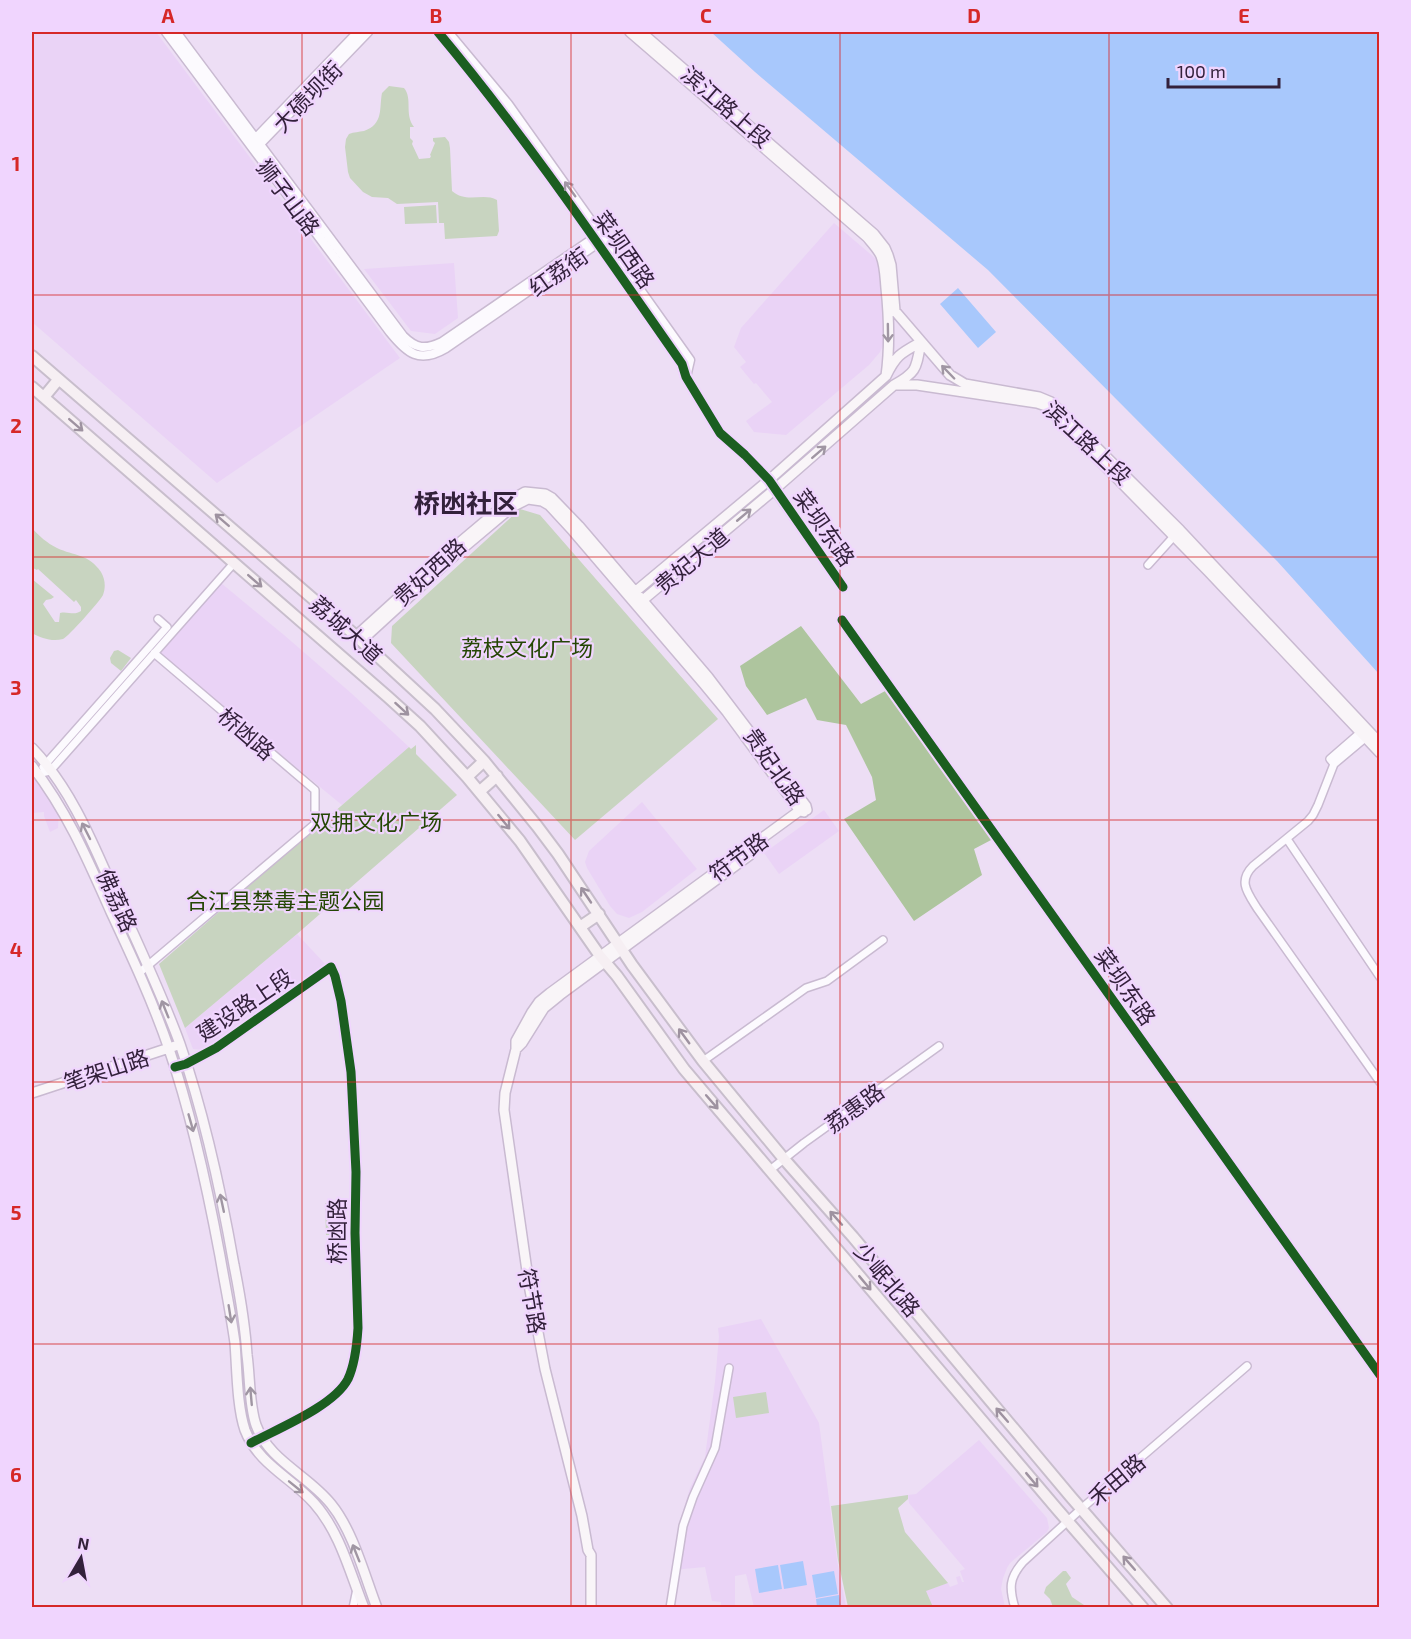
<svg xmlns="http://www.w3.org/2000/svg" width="1411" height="1639" viewBox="0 0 1411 1639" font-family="'Exo 2','Noto Sans SC',sans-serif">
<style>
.built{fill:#ead3f6}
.green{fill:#c8d4c0}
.forest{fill:#aec59e}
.water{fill:#a8c8fc}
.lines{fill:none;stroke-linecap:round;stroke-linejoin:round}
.minor-casing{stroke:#c9bad1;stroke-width:10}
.tertiary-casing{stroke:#c9bad1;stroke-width:11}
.secondary-casing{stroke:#c9bad1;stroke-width:12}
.primary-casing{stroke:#c8becc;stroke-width:14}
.minor{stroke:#fcfafe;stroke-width:7}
.tertiary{stroke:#fcfafe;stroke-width:8}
.secondary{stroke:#f9f5f8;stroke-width:9}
.primary{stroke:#f6eff3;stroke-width:10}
.cycleway-casing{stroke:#f0d5fe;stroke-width:13}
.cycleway{stroke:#1b5e20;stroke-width:9}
.oneway{stroke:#a298a6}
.oneway2{stroke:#a096a3}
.oneway3{stroke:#9e92a0}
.grid{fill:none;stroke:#d62828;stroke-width:1.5;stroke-opacity:0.55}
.labels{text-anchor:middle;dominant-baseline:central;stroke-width:4.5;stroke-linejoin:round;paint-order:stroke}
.street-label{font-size:22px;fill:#33213b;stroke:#f0d5fe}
.park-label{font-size:22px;fill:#244604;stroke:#f0d5fe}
.quarter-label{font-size:26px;font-weight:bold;fill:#33213b;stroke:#f0d5fe}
.neatline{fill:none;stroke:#d62828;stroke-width:2}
.grid-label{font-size:20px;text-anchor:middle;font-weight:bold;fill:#d62828}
</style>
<rect width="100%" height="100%" fill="#eddef5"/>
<path class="built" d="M32,32H156L400,358L217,483L32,322Z
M834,223L882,264L885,341L880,352L869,365L786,435L754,432L746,421L772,402L756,383L754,384L740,367L746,362L734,347L741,328Z
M454,263L458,318L435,334L411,331L364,269Z
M221,583L284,635L351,693L409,747L342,805L158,654Z
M32,772L59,810L58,828L50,832L44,816V812L32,813Z
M642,802L697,869L642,912L629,918L617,914L610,906L587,868L585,862L589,851Z
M824,810L839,831L779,874L764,853Z
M297,934L327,966L212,1047L204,1050L193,1049L185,1028Z
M761,1319L819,1423L837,1560L846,1607H754L746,1574L735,1576V1607H721V1602L712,1601L705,1567L672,1570L681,1518L690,1488L705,1457L715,1382L719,1337L718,1328Z
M979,1440L1047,1518L1049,1528L1047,1532L1010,1563L1007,1568L1003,1578L1001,1589L1005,1607H933L928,1595L925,1591L948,1583L950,1587L958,1584L956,1577L960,1576L962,1582H964L960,1571L965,1569L909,1503L908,1495L916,1494Z"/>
<path class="green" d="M389,86L404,88C413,99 404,114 414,127H410V138L413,141L412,144L419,159L430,158L431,156L430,155L435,143L433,141V138L445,137L449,142L450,148L452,191C467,204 483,192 497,200L499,231L497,236L445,239L444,223H439L438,202L397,204L388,198L372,197L363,192L350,178L348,172L345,147L346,139L349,134C354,132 359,132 364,131C384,124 379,108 382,93Z
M436,205L437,223L405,224L404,207Z
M520,509L540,515L718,719L575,840L391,643L392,626Z
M32,528C39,536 47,543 57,548C74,556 89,554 101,572C105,579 106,587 103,595C101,600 68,637 63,639C52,642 41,638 32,633V579L54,597L51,599L46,600L43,604L55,622H59L60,613C68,611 74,616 81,611V607L76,600L74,602L38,569L37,570L33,568L32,570Z
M118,650L131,658L121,671L111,663L110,658L114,651Z
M416,745V754L457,795L297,934L185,1028L159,964L409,747L411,749Z
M325,1203H344L345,1235H326Z
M766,1392L769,1413L736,1418L733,1397Z
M908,1495V1499L898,1508L905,1532L948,1583L926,1591L933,1607H848L838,1560L831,1506Z
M1063,1571H1066L1071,1578L1066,1584L1072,1597L1084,1605L1081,1607H1053L1050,1599L1044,1593L1046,1587Z"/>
<path class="forest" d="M801,626L861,704L887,690L993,839L974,849L982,875L914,921L844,819L876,800L872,777L846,725L817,720L806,698L767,715L746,686L740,666Z"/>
<path class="water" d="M711,32H1379V674L1277,561L988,270L755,72Z
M958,288L996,332L978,348L940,304Z
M803,1561L807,1585L784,1589L780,1565Z
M778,1565L782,1589L759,1593L755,1569Z
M834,1571L838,1594L816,1598L812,1575Z
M839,1595L841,1607H817L816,1599Z"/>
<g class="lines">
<g class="minor-casing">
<path id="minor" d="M774,490L843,587
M1148,565L1176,534
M842,620L1380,1375
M1365,731L1360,733L1330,759L1334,764L1318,805L1313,815L1308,821L1253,866C1238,881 1247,892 1257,908L1380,1082
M1334,764L1365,738L1367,733
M43,767L167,627L158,619
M37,774L50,771L234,563
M1287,839L1380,977
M139,973L315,824V790L154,653
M703,1061L806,988L827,981L883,940
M175,1067L186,1064L216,1048L331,967L335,976L341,1001L351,1072L356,1172L355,1233L358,1328C357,1344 355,1364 348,1379C334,1406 279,1428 251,1443
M770,1170L804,1143L939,1046
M353,1608L357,1589
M670,1608L683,1526L693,1497L715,1448L729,1368
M1015,1608C1009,1588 1009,1578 1023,1562L1081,1509L1247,1366"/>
</g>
<g class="tertiary-casing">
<path id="tertiary" d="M166,32L390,332C407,353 419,364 446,348L598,243L603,236
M176,32L403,336C416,349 425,350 442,342L594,238L603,236
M438,32C526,137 603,251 682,364L686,377L720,433L745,455L769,480L774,490
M448,32L508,104L690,360L686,377
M254,141L256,138L358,32
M255,146L260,144L368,32"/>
</g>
<g class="secondary-casing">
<path id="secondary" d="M630,32L867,237C872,243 878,249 881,256C885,266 885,277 886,288C889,317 890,347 886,376
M641,32L874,234L885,248L888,255L891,265L895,311L950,375L965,384L1039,397L1051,402L1180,530L1380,743
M894,385H917L1037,403L1046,406L1208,571L1380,753
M635,596L636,591L769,480L886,376C896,355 901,353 921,342
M639,601L643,600L774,490L894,385C917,372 916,369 921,342
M356,636L452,549L509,501L525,492L545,494L552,498L579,526L708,677L806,806L807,810
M361,641L456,554L512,507L528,499L542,501L549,505L573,531L704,684L727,712L800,811L804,812
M32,748C70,787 92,841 114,891C137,942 161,992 180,1044C205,1116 221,1191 234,1265C240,1295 245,1325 247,1355C250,1376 249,1405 256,1425C269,1461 308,1475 331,1504C353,1531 364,1574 377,1608
M32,766C67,811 88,860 111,912C132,957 153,1002 169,1049C192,1116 207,1186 220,1256C225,1285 231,1314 235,1343C237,1368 237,1407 245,1430C258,1464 292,1478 314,1503C340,1532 350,1573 364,1608
M516,1049L522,1043L544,1008L560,995L750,855
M32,1093L175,1046
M591,1608V1555L588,1550L582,1516L545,1369L529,1285L504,1110L505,1093L516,1049V1041L532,1012L539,1002L550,993L806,806"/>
</g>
<g class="primary-casing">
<path id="primary" d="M32,356L356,636L435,709L484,761L537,826L558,854L632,965L703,1061L784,1159L853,1237L1071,1497L1167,1608
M32,387L388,697L420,726L467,777L520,841L600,956L617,976L684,1069L1057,1509L1143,1608
M44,397L58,380
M467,777L484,761
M480,791L497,776
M580,927L599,914"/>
</g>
<use href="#minor" class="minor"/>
<use href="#tertiary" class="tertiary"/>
<use href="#secondary" class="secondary"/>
<use href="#primary" class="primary"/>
<g class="cycleway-casing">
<path id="cycleway" d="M438,32C526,137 603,251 682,364L686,377L720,433L745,455L769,480L843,587
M842,620L1380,1375
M175,1067L186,1064L216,1048L331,967L335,976L341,1001L351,1072L356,1172L355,1233L358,1328C357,1344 355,1364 348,1379C334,1406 279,1428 251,1443"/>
</g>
<use href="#cycleway" class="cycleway"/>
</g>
<defs><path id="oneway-shaft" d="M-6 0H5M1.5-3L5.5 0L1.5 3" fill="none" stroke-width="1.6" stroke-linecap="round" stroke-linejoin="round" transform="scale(1.5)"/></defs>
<use class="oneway" href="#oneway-shaft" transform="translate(570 189) rotate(-126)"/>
<g class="oneway2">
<use href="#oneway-shaft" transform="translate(888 333) rotate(89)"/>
<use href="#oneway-shaft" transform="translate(948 372) rotate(-134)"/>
<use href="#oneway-shaft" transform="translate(819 452) rotate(-41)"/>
<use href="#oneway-shaft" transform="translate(744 515) rotate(-40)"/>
<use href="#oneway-shaft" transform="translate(86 831) rotate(-117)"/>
<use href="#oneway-shaft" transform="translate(165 1009) rotate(-112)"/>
<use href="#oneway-shaft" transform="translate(191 1123) rotate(74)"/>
<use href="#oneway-shaft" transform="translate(222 1203) rotate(-102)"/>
<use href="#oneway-shaft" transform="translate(230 1314) rotate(81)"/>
<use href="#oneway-shaft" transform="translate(251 1396) rotate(-95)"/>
<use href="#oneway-shaft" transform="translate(296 1487) rotate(39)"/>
<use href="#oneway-shaft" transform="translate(356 1553) rotate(-112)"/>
</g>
<g class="oneway3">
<use href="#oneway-shaft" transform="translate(76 425) rotate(41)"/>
<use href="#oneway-shaft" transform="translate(222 520) rotate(-139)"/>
<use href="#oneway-shaft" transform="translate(255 581) rotate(41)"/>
<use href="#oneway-shaft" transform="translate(402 709) rotate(42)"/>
<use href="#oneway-shaft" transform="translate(504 822) rotate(51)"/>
<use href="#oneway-shaft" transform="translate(586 895) rotate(-124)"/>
<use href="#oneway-shaft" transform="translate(684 1036) rotate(-126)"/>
<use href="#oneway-shaft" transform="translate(712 1102) rotate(49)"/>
<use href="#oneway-shaft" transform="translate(836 1218) rotate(-132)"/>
<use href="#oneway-shaft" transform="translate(865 1283) rotate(50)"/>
<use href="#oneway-shaft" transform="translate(1002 1415) rotate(-131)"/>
<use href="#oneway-shaft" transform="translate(1032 1480) rotate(50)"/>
<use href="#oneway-shaft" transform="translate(1129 1563) rotate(-131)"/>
</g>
<path class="grid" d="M302,32V1608M571,32V1608M840,32V1608M1109,32V1608M32,295H1380M32,557H1380M32,820H1380M32,1082H1380M32,1344H1380"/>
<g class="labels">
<g class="street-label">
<text transform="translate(307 96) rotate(-46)">大碛坝街</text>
<text transform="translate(727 106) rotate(41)">滨江路上段</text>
<text transform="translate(289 197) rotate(53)">狮子山路</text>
<text transform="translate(625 249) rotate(55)">菜坝西路</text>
<text transform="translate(558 271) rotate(-35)">红荔街</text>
<text transform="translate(1088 442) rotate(43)">滨江路上段</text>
<text transform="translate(825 527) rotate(55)">菜坝东路</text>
<text transform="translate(691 560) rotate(-40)">贵妃大道</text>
<text transform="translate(429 571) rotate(-42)">贵妃西路</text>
<text transform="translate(347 629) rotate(42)">荔城大道</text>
<text transform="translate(247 733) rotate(41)">桥凼路</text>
<text transform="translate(775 766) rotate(55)">贵妃北路</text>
<text transform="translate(738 856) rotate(-36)">符节路</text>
<text transform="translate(118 900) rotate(66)">佛荔路</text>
<text transform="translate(1126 986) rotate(55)">菜坝东路</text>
<text transform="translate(244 1004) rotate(-34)">建设路上段</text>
<text transform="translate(106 1069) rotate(-18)">笔架山路</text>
<text transform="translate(854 1107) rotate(-36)">荔惠路</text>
<text transform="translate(336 1231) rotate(-90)">桥凼路</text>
<text transform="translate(888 1279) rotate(50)">少岷北路</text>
<text transform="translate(533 1301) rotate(80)">符节路</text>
<text transform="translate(1116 1479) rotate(-40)">禾田路</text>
</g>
<g class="park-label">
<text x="527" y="647">荔枝文化广场</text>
<text x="376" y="821">双拥文化广场</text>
<text x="285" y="900">合江县禁毒主题公园</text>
</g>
<g class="quarter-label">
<text x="466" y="502">桥凼社区</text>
</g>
</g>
<rect width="1411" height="1639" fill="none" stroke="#f0d5fe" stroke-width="66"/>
<g transform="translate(81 1558) rotate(10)" stroke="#f0d5fe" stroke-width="4.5" paint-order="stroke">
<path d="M0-4.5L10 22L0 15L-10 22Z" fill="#33213b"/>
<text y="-9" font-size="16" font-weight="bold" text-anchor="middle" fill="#33213b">N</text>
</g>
<path d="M1168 78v9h111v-9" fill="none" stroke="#33213b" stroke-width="3"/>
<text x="1177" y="78" font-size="18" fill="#33213b" stroke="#f0d5fe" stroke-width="4.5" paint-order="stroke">100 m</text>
<rect x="33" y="33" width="1345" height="1573" class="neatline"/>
<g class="grid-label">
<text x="168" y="23">A</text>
<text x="436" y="23">B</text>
<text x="706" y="23">C</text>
<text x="974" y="23">D</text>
<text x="1244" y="23">E</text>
<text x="16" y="171">1</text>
<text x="16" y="433">2</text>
<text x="16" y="695">3</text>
<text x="16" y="957">4</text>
<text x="16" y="1220">5</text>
<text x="16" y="1482">6</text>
</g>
</svg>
